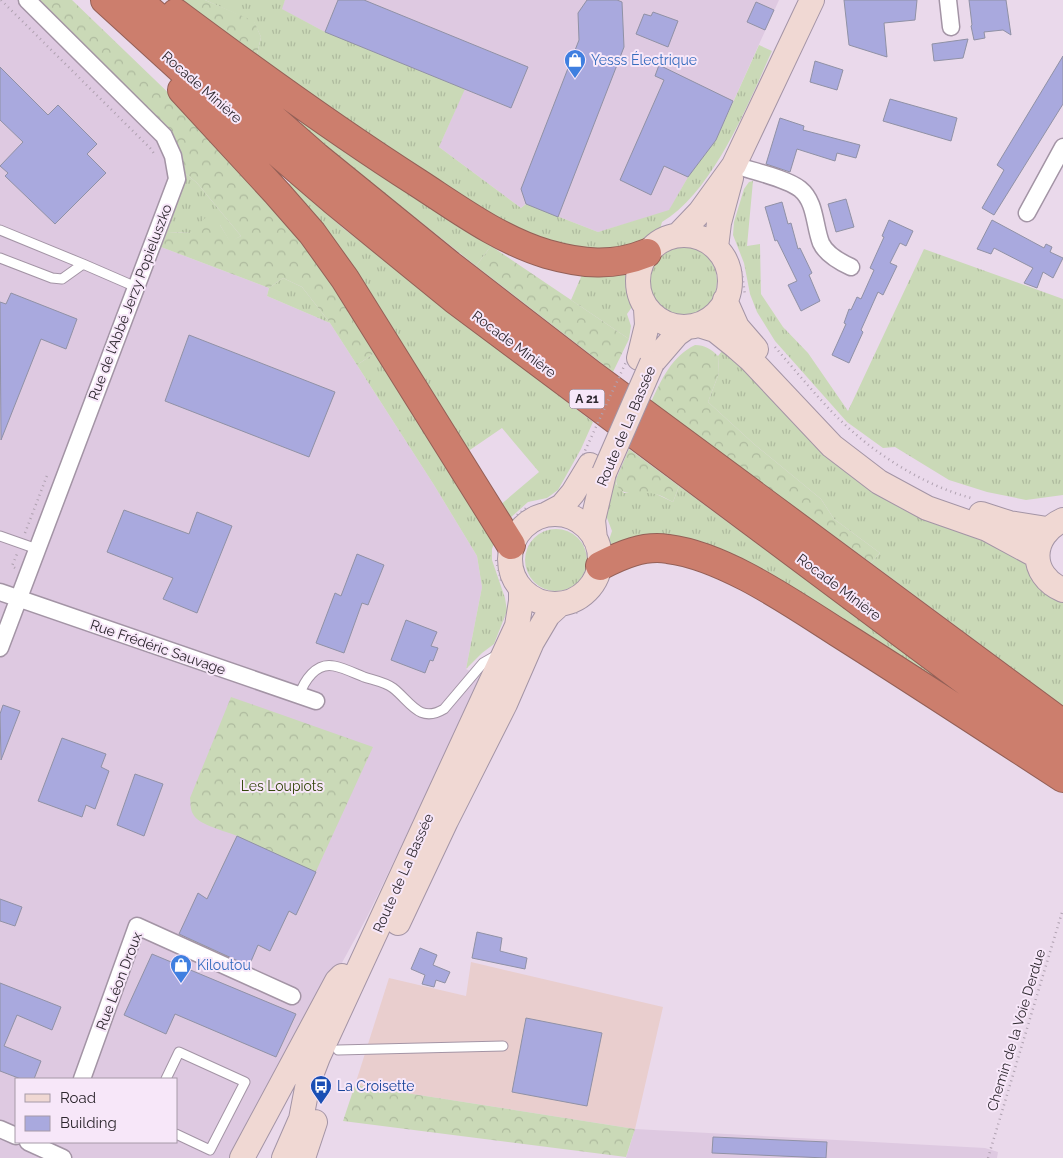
<svg xmlns="http://www.w3.org/2000/svg" width="1063" height="1158" viewBox="0 0 1063 1158" font-family="Raleway,sans-serif">
<style>
.commercial{fill:#e9cece}
.built{fill:#dec9e1;fill-rule:evenodd}
.grass{fill:url(#grass-tufts)}
.forest{fill:url(#forest-crowns)}
.building{fill:#a9a9de;stroke:#9091a5}
.lines{fill:none;stroke-linecap:round;stroke-linejoin:round}
.lane-casing{stroke:#a394a5;stroke-width:11}
.street-casing{stroke:#a394a5;stroke-width:19}
.secondary-casing{stroke:#a394a5;stroke-width:26}
.highway-casing{stroke:#946057;stroke-width:30}
.path{stroke:#afa1b0;stroke-width:2.5;stroke-dasharray:1 4;stroke-linecap:butt}
.lane{stroke:#fff;stroke-width:9}
.street{stroke:#fff;stroke-width:16}
.secondary{stroke:#f0d8d3;stroke-width:24}
.highway{stroke:#cc7e6d;stroke-width:28}
.secondary-bridge-casing{stroke:#a394a5;stroke-width:26;stroke-linecap:butt}
.path-bridge{stroke:#afa1b0;stroke-width:2.5;stroke-dasharray:1 4;stroke-linecap:butt}
.secondary-bridge{stroke:#f0d8d3;stroke-width:24}
.labels{text-anchor:middle;dominant-baseline:central;stroke-width:4;stroke-linejoin:round;paint-order:stroke}
.shield{fill:#f7e7f9;stroke:#6a616b;stroke-width:1}
.shield-label{font-size:12px;font-weight:bold;fill:#2d272e}
.shop-label{font-size:14px;fill:#366cbe;stroke:#f7e7f9;text-anchor:start}
.street-label{font-size:14px;fill:#2d272e;stroke:#f7e7f9}
.park-label{font-size:14px;fill:#35470c;stroke:#f7e7f9}
.transit-label{font-size:14px;fill:#164399;stroke:#f7e7f9;text-anchor:start}
</style>
<defs>
<pattern id="grass-tufts" width="24" height="20" patternUnits="userSpaceOnUse" patternTransform="scale(1.25)"><rect width="24" height="20" fill="#cad9b7"/><path d="M3 7l-1-3M5 7V3M7 7l1-3M15 17l-1-3M17 17v-4M19 17l1-3" fill="none" stroke="#aeba9e"/></pattern>
<pattern id="forest-crowns" width="20" height="18" patternUnits="userSpaceOnUse" patternTransform="scale(1.25)"><rect width="20" height="18" fill="#cad9b7"/><path d="M2 6a3 3 0 1 1 6 0M12 15a3 3 0 1 1 6 0" fill="none" stroke="#aeba9e"/></pattern>
</defs>
<rect width="100%" height="100%" fill="#ead9eb"/>
<path class="commercial" d="M471,962L663,1007L635,1129L355,1085L389,978L466,996Z"/>
<path class="built" d="M0,0H27L164,136L177,179L150,250L161,247L269,288L267,296L330,323L434,485L477,556L482,587L466,669L482,678L367,917L245,1140L230,1158H0ZM16,1079H176V1142H16Z
M285,0H779L716,140L688,177L669,211L598,232L526,204L521,208L439,147L464,90L325,32L281,9Z
M635,1129L985,1148L998,1152L997,1158H626Z"/>
<path class="grass" d="M205,0H285L282,9L325,32L465,89L439,147L521,208L526,204L598,232L669,210L688,177L716,140L759,45L772,51C748,104 713,192 662,222L660,229L649,236L636,247L620,255L548,244L493,219L256,59L261,37L254,22Z
M305,118L491,246L476,266L299,125Z
M184,172L197,183L241,236L230,242L220,225L191,233L167,232L183,188Z
M753,181L747,246L760,244L761,294L783,327L808,353L848,411L924,249L1063,299V495L1026,500L987,492L949,480L895,447L883,448L847,422L775,341L757,312L750,294L744,263L733,235L734,222L744,189L749,182Z
M291,182L343,228L593,422L581,449L558,490L547,498L528,502L508,520L499,506L539,472L502,428L464,454L287,187Z
M647 281a35 35 0 1 1 70 0a35 35 0 1 1-70 0Z
M584,270H627C625,284 627,294 632,307L627,314L631,326L629,339L571,300Z
M283,278L302,287L330,323L267,296L269,288Z
M726,346L815,433L1014,550L1063,598V706L871,563L880,553L834,519L821,499L754,444L708,402L719,373L718,356Z
M379,350L496,538L492,549V560L505,598L507,611L494,644L482,653L466,669L482,587L477,556L434,485L357,365Z
M616,479V484L624,493H654L673,502L679,486L993,718L816,605L717,547L710,550L611,546L609,540L612,531L607,518V503Z
M525 560a31 31 0 1 1 62 0a31 31 0 1 1-62 0Z"/>
<path class="forest" d="M39,0H72L263,184L379,350L357,365L330,323L302,287L283,278L269,288L161,247L167,232L191,233L205,218L220,225L230,241L241,236L197,183L184,172L182,154L174,136Z
M178,0H205L254,21L261,37L256,59Z
M491,246L629,339L613,372L476,266Z
M695,345C705,345 711,349 718,356L719,373L708,402L754,444L821,499L834,519L880,553L871,563L651,402C662,379 671,357 695,345Z
M629,449L679,486L673,502C667,499 661,495 655,494C642,490 617,501 616,479Z
M231,697L373,747L296,915L289,911L270,951L258,945L247,969L187,941L237,836C226,831 198,825 193,814C190,809 191,804 190,798Z
M355,1085L635,1129L626,1157L343,1121Z"/>
<path class="building" d="M338,0H364L528,67L511,108L325,32Z
M587,0H617L622,2L624,47L558,217L526,204L521,189L579,40L578,13Z
M844,0H917L915,20L884,23L887,57L849,45Z
M969,0H1006L1011,35L1003,30L984,32L985,38L974,40L971,26L972,25Z
M756,2L774,10L765,30L747,22Z
M653,12L678,21L668,47L636,34L644,14L651,16Z
M968,39L963,58L934,61L932,44Z
M1063,56V104L994,215L982,208L1004,170L997,165Z
M815,61L843,70L837,90L810,82Z
M659,65L733,101L716,140L688,177L664,166L651,195L620,180L664,80L655,76Z
M0,67L48,115L58,105L97,144L87,154L106,173L55,224L5,176L8,173L0,166L23,142L0,120Z
M890,99L957,118L951,141L883,121Z
M780,118L804,126L803,130L860,145L856,158L837,153L835,161L797,149L790,172L766,164Z
M846,199L854,227L836,232L828,204Z
M782,202L788,224L791,223L798,249L800,248L812,273L809,275L820,301L801,311L788,285L797,281L777,240L775,241L765,207Z
M889,220L913,231L906,246L900,243L890,263L897,266L883,295L878,292L861,330L863,332L849,363L832,355L846,324L844,323L849,309L851,310L857,297L861,299L874,270L870,268L884,237L882,236Z
M992,220L1044,248L1046,244L1052,247L1050,252L1063,258L1053,278L1043,272L1037,288L1024,283L1033,268L994,248L991,254L977,249Z
M11,293L77,319L66,349L41,339L1,440L0,302L6,304Z
M189,335L335,392L309,457L165,401Z
M124,510L189,534L197,512L232,526L197,613L163,599L173,578L107,552Z
M357,554L384,565L368,605L362,603L344,653L316,643L335,593L341,596Z
M406,620L437,632L431,646L438,648L433,661L430,660L425,673L391,660Z
M3,705L20,711L1,760L0,714Z
M62,738L106,754L101,767L109,771L95,809L86,805L82,817L38,801Z
M135,774L163,784L144,836L117,825Z
M237,836L316,872L296,915L289,911L270,951L258,945L249,966L179,934L198,893L207,899Z
M0,899L22,907L15,926L0,921Z
M477,932L502,938L500,951L527,958L525,969L472,958Z
M420,948L437,955L433,965L450,972L445,983L436,980L434,987L422,984L425,975L411,969Z
M152,954L296,1014L276,1057L175,1014L166,1034L124,1015Z
M0,983L61,1007L52,1030L17,1015L4,1046L41,1061L34,1079H21L0,1071Z
M526,1018L602,1033L587,1106L512,1092Z
M713,1137L827,1142L826,1158L712,1153Z"/>
<g class="lines">
<g class="lane-casing">
<path id="lane" d="M0,230L83,264L62,279L52,278L0,258
M83,264L136,287
M0,536L37,549
M299,696C304,681 316,662 334,666C344,668 354,673 364,677C373,680 385,682 393,688C410,701 419,724 444,709L483,663L497,655
M338,1050L503,1046
M166,1079L179,1052L245,1082L210,1150L176,1134"/>
</g>
<g class="street-casing">
<path id="street" d="M948,0L951,27
M734,165C752,171 786,178 800,189C816,202 814,225 821,243C826,254 840,262 851,267
M1027,213L1063,147
M0,592L316,701
M0,648L177,179L173,156L164,136L27,0
M82,1079L137,926L292,996
M0,1129L16,1136
M28,1142L63,1158"/>
</g>
<g class="secondary-casing">
<path id="secondary" d="M679,234L700,212L734,165L812,0
M638 281a46 46 0 1 1 92 0a46 46 0 1 1-92 0Z
M716,247L719,223L731,178
M725,300L737,327L756,349
M699,325L715,330L735,346L751,360L832,446L879,482L927,508L987,529L1037,556
M639,358L647,325L646,309
M652,363L677,334L687,327
M510 559a45 45 0 1 1 90 0a45 45 0 1 1-90 0Z
M547,514L562,506L573,493L590,465
M981,514L1009,523L1047,529
M1063,520C1030,535 1028,575 1063,590
M595,539L593,520L604,473
M398,923L446,821L505,704L532,642L548,615L559,605
M242,1158L337,981L342,976
M284,1158L301,1119L308,1083L318,1057L517,626L521,601V590
M303,1158L315,1122"/>
</g>
<g class="highway-casing">
<path id="highway" d="M105,0L184,72L334,201L454,299L1063,754
M138,0L317,157L450,265L591,374L1063,724
M176,13C255,72 335,130 418,183C458,209 500,240 547,254C582,264 613,267 647,253
M182,90L277,193L312,233L345,279L511,545
M600,566C621,555 644,545 668,549C724,556 790,602 837,632C913,680 988,729 1063,778"/>
</g>
<path class="path" d="M1,0L150,148L155,155
M734,253L742,274L745,295
M775,347C794,369 813,392 833,413C870,451 920,484 971,498
M517,515L529,506
M25,533L48,473
M496,560L502,584
M15,568L12,566L17,554
M576,613L580,609L579,603
M988,1158L1063,909"/>
<use href="#lane" class="lane"/>
<use href="#street" class="street"/>
<use href="#secondary" class="secondary"/>
<use href="#highway" class="highway"/>
<g class="secondary-bridge-casing">
<path id="secondary-bridge" d="M604,473L652,363"/>
</g>
<path class="path-bridge" d="M583,455L627,360"/>
<use href="#secondary-bridge" class="secondary-bridge"/>
</g>
<defs>
<g id="shop-pin" transform="scale(1.125)"><path d="M0 17L-7.5 6A9.5 9.5 0 1 1 7.5 6Z" fill="#3f7fe0" stroke="#f7e7f9"/><path d="M-5-2.5h2.3a2.7 3.5 0 0 1 5.4 0H5L5.5 6h-11ZM-1.5-2.5h3a1.5 2.3 0 0 0-3 0Z" fill="#fff"/></g>
<g id="bus-pin" transform="scale(1.125)"><path d="M0 17L-7.5 6A9.5 9.5 0 1 1 7.5 6Z" fill="#1a4fb4" stroke="#f7e7f9"/><path d="M-5-6H5V4H4V6H2V4H-2V6H-4V4H-5ZM-3.5-4V0h7V-4ZM-3.5 1.2v1.5H-2V1.2ZM2 1.2v1.5H3.5V1.2Z" fill="#fff"/></g>
</defs>
<g fill-rule="evenodd">
<use href="#shop-pin" x="575" y="60"/>
<use href="#shop-pin" x="181" y="965"/>
<use href="#bus-pin" x="321" y="1086"/>
</g>
<g class="labels">
<rect class="shield" x="569.5" y="389.5" width="35" height="19" rx="4"/>
<g class="shield-label">
<text x="587" y="399">A 21</text>
</g>
<g class="shop-label">
<text x="591" y="60">Yesss Électrique</text>
<text x="197" y="965">Kiloutou</text>
</g>
<g class="street-label">
<text transform="translate(202 87) rotate(41)">Rocade Minière</text>
<text transform="translate(130 302) rotate(-69)">Rue de l'Abbé Jerzy Popieluszko</text>
<text transform="translate(514 344) rotate(37)">Rocade Minière</text>
<text transform="translate(626 426) rotate(-67)">Route de La Bassée</text>
<text transform="translate(839 587) rotate(37)">Rocade Minière</text>
<text transform="translate(158 647) rotate(19)">Rue Frédéric Sauvage</text>
<text transform="translate(403 873) rotate(-66)">Route de La Bassée</text>
<text transform="translate(119 981) rotate(-69)">Rue Léon Droux</text>
<text transform="translate(1016 1030) rotate(-73)">Chemin de la Voie Derdue</text>
</g>
<g class="park-label">
<text x="282" y="786">Les Loupiots</text>
</g>
<g class="transit-label">
<text x="337" y="1086">La Croisette</text>
</g>
</g>
<rect x="15" y="1078" width="162" height="65" fill="#f7e7f9" stroke="#a69aa8"/>
<rect x="25" y="1094" width="25" height="8" fill="#f0d8d3" stroke="#a69aa8"/>
<text x="60" y="1103" font-size="15" fill="#2d272e">Road</text>
<rect x="25" y="1116" width="25" height="15" fill="#a9a9de" stroke="#a69aa8"/>
<text x="60" y="1128" font-size="15" fill="#2d272e">Building</text>
</svg>
